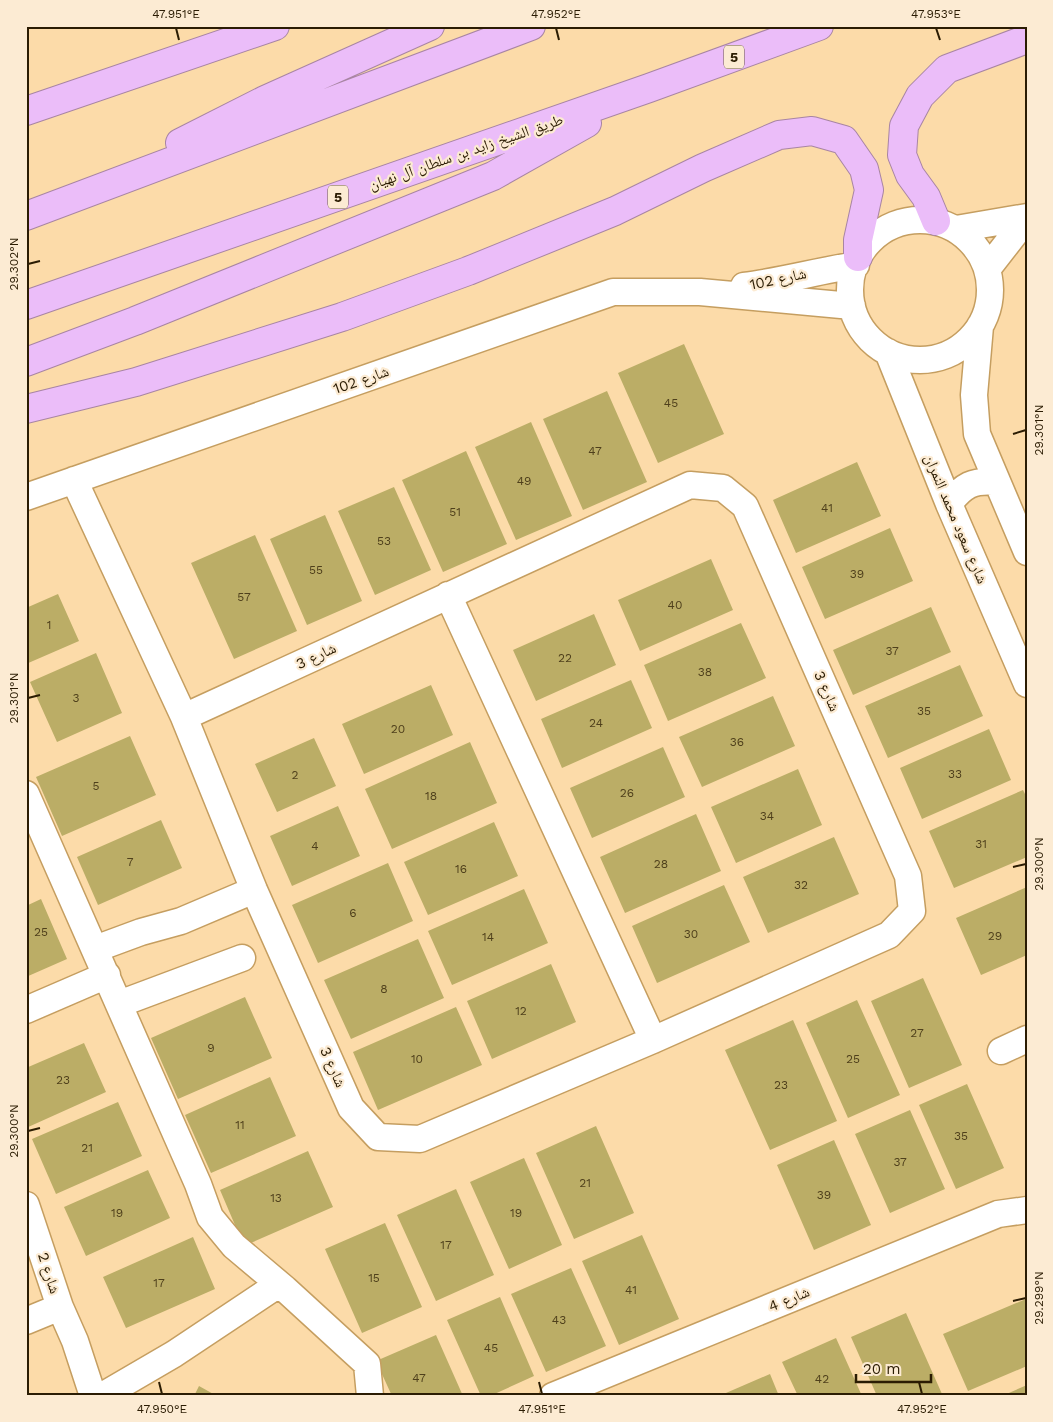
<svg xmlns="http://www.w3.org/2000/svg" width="1053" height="1422" viewBox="0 0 1053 1422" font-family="'Work Sans','Noto Naskh Arabic',sans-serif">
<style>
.building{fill:#bbad66}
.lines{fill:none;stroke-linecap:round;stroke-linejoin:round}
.minor-casing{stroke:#c59e60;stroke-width:29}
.highway-casing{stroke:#a885a3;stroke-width:30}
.minor{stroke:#fff;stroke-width:26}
.highway{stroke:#ebbdf9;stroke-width:28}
.ticks{fill:none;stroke:#2b1c03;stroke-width:2}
.labels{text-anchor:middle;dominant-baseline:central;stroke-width:4.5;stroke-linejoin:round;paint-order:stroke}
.number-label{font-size:12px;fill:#4f401c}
.shield{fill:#fcebd3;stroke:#6a5a41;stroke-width:1}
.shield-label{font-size:14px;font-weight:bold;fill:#2b1c03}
.street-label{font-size:15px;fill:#2b1c03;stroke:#fcebd3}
.neatline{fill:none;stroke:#2b1c03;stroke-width:2}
.ticks-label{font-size:12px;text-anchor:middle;fill:#2b1c03}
</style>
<rect width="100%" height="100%" fill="#fcdba9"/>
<path class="building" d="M684,344L724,434L658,463L618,373Z
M607,391L647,482L583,510L543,419Z
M531,422L572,516L516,540L475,447Z
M466,451L507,544L443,572L402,480Z
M857,462L881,516L796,553L773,500Z
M394,487L431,570L375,595L338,511Z
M325,515L362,601L307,625L270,539Z
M890,528L913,581L825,619L802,567Z
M255,535L297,631L234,659L191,563Z
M711,559L733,610L640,651L618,600Z
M58,594L79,641L26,664V608Z
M931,607L951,652L853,695L833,650Z
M594,614L616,665L536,701L513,650Z
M741,623L766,678L668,721L644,665Z
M96,653L122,713L57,742L30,682Z
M960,665L983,716L888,758L865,706Z
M631,680L652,728L562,768L541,719Z
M431,685L453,735L364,774L342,724Z
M773,696L795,746L702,787L679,737Z
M989,729L1011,780L922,819L900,768Z
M130,736L156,795L62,836L36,777Z
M314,738L336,786L277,812L255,764Z
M470,742L497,803L392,849L365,789Z
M663,747L685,797L592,838L570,788Z
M798,769L822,825L736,863L711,807Z
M1023,790L1027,798V857L954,888L929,831Z
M338,806L360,856L292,886L270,836Z
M696,814L721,871L625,913L600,857Z
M161,820L182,868L98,905L77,857Z
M494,822L518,876L428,915L404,862Z
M834,837L859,894L768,933L743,877Z
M388,863L413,921L318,963L292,905Z
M724,885L750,942L657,983L632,926Z
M1027,887V955L981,975L956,918Z
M524,889L548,943L452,985L428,931Z
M41,899L67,959L26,977V906Z
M418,939L444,998L351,1039L324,980Z
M551,964L576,1022L492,1059L467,1001Z
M923,978L962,1065L909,1088L871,1001Z
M245,997L272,1058L178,1099L151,1038Z
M857,1000L900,1095L848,1118L806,1023Z
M456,1007L482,1065L378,1110L353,1052Z
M793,1020L837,1121L770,1150L725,1050Z
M84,1043L106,1092L26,1128V1068Z
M270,1077L296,1136L211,1173L185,1115Z
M967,1084L1004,1168L956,1189L919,1105Z
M118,1102L142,1156L56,1194L32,1139Z
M910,1110L945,1189L890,1213L855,1134Z
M596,1126L634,1213L574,1239L536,1153Z
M834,1140L871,1225L814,1250L777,1165Z
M308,1151L333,1207L244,1246L220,1190Z
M524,1158L562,1245L509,1269L470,1182Z
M148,1170L170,1218L86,1256L64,1207Z
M456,1189L494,1275L436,1301L397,1215Z
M385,1223L422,1307L362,1333L325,1249Z
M642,1235L679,1319L619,1345L582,1261Z
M193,1237L215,1289L126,1328L103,1277Z
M571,1268L606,1346L546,1372L511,1294Z
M500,1297L534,1376L490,1396H481L447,1320Z
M1026,1299L1027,1366L968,1391L943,1334Z
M906,1313L942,1394L938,1396H877L851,1337Z
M436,1335L463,1396H392L376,1361Z
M836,1338L862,1396H798L782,1362Z
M770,1374L779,1396H719Z
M1027,1385V1396H1002Z
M199,1386L217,1396H194Z"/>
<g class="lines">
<g class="minor-casing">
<path id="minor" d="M850 290a70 70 0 1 1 140 0a70 70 0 1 1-140 0Z
M956,229L1027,217
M988,268L1027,218
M744,286C782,281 818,271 856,265
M980,326L974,395L977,434L1027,552
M888,352L949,504L1027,684
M74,480L184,717L254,890L351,1108L378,1137L420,1139L653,1040L889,935L912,911L908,876L745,506L723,488L690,485L184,717
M26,497L613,292H700L852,306
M949,504C963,485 973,480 996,482
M448,595L653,1040
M26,794L198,1184L210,1217L234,1246L285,1289L367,1364L370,1396
M95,949L141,932L181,921L254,890
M119,1004L242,958
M26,1010L107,975
M1001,1051L1027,1039
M26,1205L60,1307L75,1341L93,1396
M26,1321L60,1307
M102,1396L174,1354L279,1284
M553,1396L998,1214L1027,1210"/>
</g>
<g class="highway-casing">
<path id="highway" d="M26,111L275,26
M180,143L265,100L430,26
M26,216L531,26
M936,221L926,197L910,175L902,155L904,126L920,96L947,69L1027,39
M26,305L649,88L819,26
M26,362L135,321L493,176L587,123
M26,409L136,382L342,317L468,271L615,211L703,168L779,135L812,131L844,140L864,169L869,190L858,240V257"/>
</g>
<use href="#minor" class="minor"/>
<use href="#highway" class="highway"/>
</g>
<path class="ticks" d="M176,28L179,40M556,28L559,40M936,28L940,40M28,264L40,261M1013,434L1026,430M28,698L40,695M1013,867L1026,864M28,1131L40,1128M1013,1301L1026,1298M159,1382L162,1394M539,1382L542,1394M919,1382L922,1394"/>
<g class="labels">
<g class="number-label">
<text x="671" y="403">45</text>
<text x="595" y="451">47</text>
<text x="524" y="481">49</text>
<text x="827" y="508">41</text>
<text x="455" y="512">51</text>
<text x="384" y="541">53</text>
<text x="316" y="570">55</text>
<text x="857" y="574">39</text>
<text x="244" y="597">57</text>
<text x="675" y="605">40</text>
<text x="49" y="625">1</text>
<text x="892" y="651">37</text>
<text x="565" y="658">22</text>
<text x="705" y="672">38</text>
<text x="76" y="698">3</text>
<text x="924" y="711">35</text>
<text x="596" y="723">24</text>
<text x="398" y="729">20</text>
<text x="737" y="742">36</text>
<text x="955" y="774">33</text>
<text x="295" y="775">2</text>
<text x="96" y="786">5</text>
<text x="627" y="793">26</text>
<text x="431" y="796">18</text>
<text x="767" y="816">34</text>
<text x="981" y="844">31</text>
<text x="315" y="846">4</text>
<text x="130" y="862">7</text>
<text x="661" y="864">28</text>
<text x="461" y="869">16</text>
<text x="801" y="885">32</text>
<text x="353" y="913">6</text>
<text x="41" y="932">25</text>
<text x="691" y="934">30</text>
<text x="995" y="936">29</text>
<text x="488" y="937">14</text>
<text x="384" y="989">8</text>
<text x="521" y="1011">12</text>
<text x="917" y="1033">27</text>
<text x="211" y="1048">9</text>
<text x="417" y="1059">10</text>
<text x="853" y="1059">25</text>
<text x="63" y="1080">23</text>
<text x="781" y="1085">23</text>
<text x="240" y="1125">11</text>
<text x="961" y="1136">35</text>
<text x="87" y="1148">21</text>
<text x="900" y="1162">37</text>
<text x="585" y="1183">21</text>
<text x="824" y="1195">39</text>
<text x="276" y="1198">13</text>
<text x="117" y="1213">19</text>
<text x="516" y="1213">19</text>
<text x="446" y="1245">17</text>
<text x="374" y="1278">15</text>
<text x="159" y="1283">17</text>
<text x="631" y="1290">41</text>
<text x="559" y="1320">43</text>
<text x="491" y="1348">45</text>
<text x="419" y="1378">47</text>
<text x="822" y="1379">42</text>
</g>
<g class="shield">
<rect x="724" y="45.5" width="20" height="23" rx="4"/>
<rect x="328" y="185.5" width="20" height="23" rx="4"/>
</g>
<g class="shield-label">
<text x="734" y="57">5</text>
<text x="338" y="197">5</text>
</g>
<g class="street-label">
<text transform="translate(466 152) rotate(-19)">طريق الشيخ زايد بن سلطان آل نهيان</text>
<text transform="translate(778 279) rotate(-12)">شارع 102</text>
<text transform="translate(361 380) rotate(-19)">شارع 102</text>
<text transform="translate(956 519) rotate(67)">شارع سعود محمد النمران</text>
<text transform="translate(316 656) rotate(-25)">شارع 3</text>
<text transform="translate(827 691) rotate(66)">شارع 3</text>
<text transform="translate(333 1067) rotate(66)">شارع 3</text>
<text transform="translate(49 1273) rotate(72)">شارع 2</text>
<text transform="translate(789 1299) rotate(-22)">شارع 4</text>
</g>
</g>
<rect width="1053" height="1422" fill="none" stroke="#fcebd3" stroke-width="55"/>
<path d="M856 1374v8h75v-8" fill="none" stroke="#2b1c03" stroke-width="2.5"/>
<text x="863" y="1374" font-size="15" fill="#2b1c03" stroke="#fcebd3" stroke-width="4" paint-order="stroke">20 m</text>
<rect x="28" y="28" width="998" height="1366" class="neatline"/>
<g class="ticks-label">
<text x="176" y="18">47.951°E</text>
<text x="556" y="18">47.952°E</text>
<text x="936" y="18">47.953°E</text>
<text transform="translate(14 264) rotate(-90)" y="4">29.302°N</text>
<text transform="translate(1039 430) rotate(-90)" y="4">29.301°N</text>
<text transform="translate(14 698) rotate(-90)" y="4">29.301°N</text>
<text transform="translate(1039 864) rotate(-90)" y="4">29.300°N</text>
<text transform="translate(14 1131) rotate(-90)" y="4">29.300°N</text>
<text transform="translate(1039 1298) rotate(-90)" y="4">29.299°N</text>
<text x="162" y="1413">47.950°E</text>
<text x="542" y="1413">47.951°E</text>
<text x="922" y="1413">47.952°E</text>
</g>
</svg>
